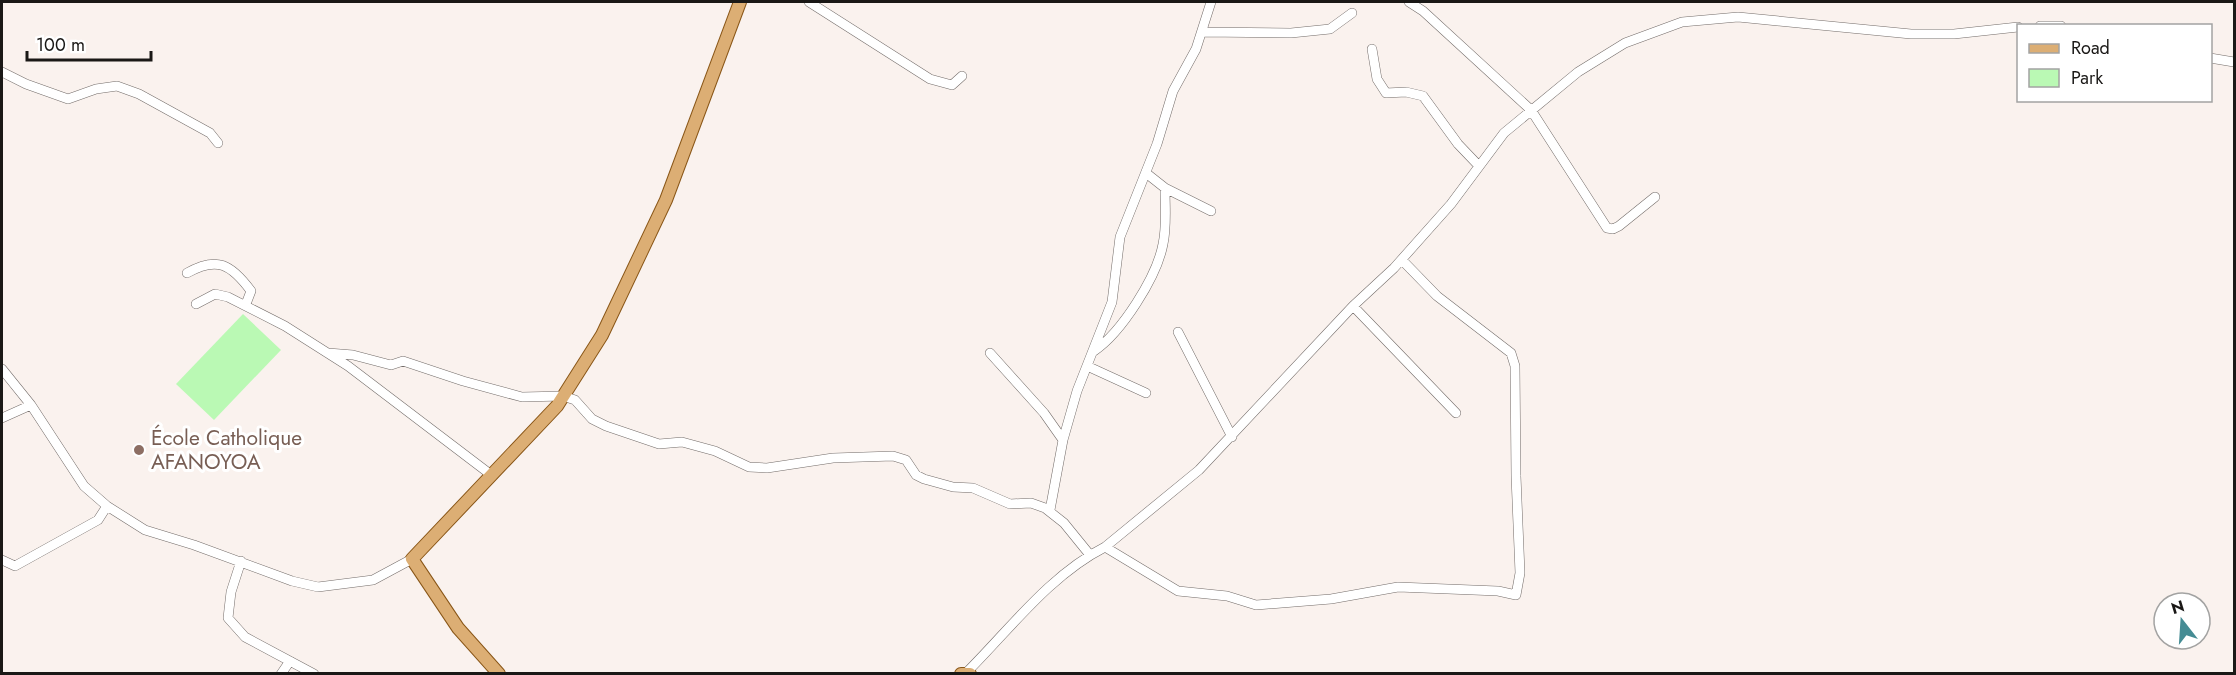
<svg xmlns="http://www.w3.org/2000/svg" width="2236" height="675" viewBox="0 0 2236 675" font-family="Jost,sans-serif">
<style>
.green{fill:#baf9b4}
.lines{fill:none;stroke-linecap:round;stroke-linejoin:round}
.minor-casing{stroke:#736c69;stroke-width:10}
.major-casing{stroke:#895617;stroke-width:14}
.minor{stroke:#fff;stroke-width:9}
.major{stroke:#dcae74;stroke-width:12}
.education-dot{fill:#8d6e63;stroke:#fff;stroke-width:2}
.labels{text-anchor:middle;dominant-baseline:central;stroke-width:6;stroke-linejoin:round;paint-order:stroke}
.education-label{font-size:21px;fill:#785e54;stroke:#fff;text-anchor:start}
</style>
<rect width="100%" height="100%" fill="#faf2ee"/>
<path class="green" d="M243,314L281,350L214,420L176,384Z"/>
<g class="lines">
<g class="minor-casing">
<path id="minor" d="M809,2L930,79L952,85L962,76
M1409,2L1423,11L1531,110L1607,228L1613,229L1619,226L1655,197
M2040,26H2061
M1202,32L1291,33L1330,29L1352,13
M1372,49L1377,79L1386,93L1406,92L1423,96L1458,144L1479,166
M2210,58L2234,62
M2,72L26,84L68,99L96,89L117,86L139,94L210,133L218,143
M1146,173L1165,188L1211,211
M187,273C217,256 231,264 251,291L246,304
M196,304L215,294L228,297L285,326L348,366L490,474
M1353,306L1456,413
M1178,332L1232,437
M1094,351C1121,333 1157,277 1163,244C1167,226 1165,207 1165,188
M328,353L353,355L391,365L403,361L463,381L522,397L563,396L575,400L592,419L606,426L659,444L682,442L715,451L749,467L767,468L833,458L893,456L906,460L916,475L924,479L953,487L973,488L1010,504L1031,503L1045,508L1064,523L1090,555
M990,353L1044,413L1063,440L1050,510
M1087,366L1146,393
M2,369L31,405L84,486L107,506L145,530L194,545L292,581L318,587L373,580L412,559
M2,418L31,405
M1063,440L1077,391L1112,302L1120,237L1157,144L1173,91L1196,49L1211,2
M1105,547L1178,591L1227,596L1256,605L1331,599L1398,587L1498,591L1516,595L1520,573L1516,476L1515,366L1511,353L1437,296L1402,260
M2,560L15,566L98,520L107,506
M241,561L231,592L228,618L245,637L314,674
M967,672C1010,629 1050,575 1105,547L1199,470L1353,306L1394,268L1451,204L1504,133L1578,72L1625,43L1682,22L1738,17L1911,34H1954L2018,27
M281,674L290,661"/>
</g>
<g class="major-casing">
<path id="major" d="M499,674L458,628L412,559L557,406L602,335L666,200L740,2
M961,674H970"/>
</g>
<use href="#minor" class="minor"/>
<use href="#major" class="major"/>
</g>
<circle class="education-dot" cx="139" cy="450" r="6"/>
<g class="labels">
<g class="education-label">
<text x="151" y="438">École Catholique<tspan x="151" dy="24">AFANOYOA</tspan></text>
</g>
</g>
<rect width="2236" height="675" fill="none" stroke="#1a1816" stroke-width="6"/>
<rect x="2017" y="24" width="195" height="78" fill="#ffffff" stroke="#a3a3a2" stroke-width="1.5"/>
<rect x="2029" y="44" width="30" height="9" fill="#dcae74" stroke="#a3a3a2" stroke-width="1.5"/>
<text x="2071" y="54" font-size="18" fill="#1a1816">Road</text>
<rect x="2029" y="69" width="30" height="18" fill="#baf9b4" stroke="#a3a3a2" stroke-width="1.5"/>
<text x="2071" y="84" font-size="18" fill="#1a1816">Park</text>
<g transform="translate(2182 621) rotate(343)"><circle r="28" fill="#ffffff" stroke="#a3a3a2" stroke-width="1.5"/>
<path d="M0-4.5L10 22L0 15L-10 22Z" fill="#458c94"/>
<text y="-9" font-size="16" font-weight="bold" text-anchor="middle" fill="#1a1816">N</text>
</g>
<path d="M27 51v9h124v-9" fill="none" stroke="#1a1816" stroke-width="3"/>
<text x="36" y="51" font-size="18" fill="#1a1816" stroke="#ffffff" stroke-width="4.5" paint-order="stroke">100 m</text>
</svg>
